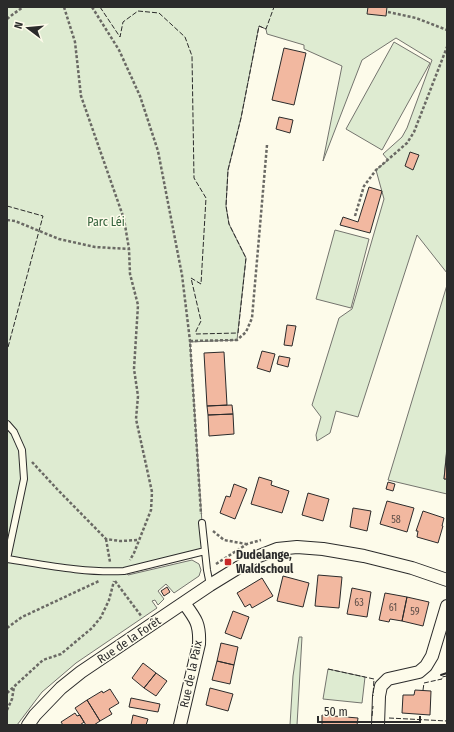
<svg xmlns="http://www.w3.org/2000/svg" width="454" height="732" viewBox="0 0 454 732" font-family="'Fira Sans Condensed',sans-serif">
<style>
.green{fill:#deebd1;stroke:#74746e}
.building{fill:#f2b8a0;stroke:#2b2b2b}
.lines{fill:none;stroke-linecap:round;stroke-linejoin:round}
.lane-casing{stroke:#2b2b2b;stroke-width:8}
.street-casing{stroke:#2b2b2b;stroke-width:14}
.path{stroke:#6a6964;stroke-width:2.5;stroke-dasharray:3 2;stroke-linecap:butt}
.lane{stroke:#fdfbea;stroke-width:6}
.street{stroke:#fdfbea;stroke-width:12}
.fence{stroke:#2b2b2b;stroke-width:1;stroke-dasharray:5 2;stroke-linecap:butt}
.wall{stroke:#2b2b2b;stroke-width:2}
.poi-dot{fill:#c62828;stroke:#fdfbea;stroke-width:1.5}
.labels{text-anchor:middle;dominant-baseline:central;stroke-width:3;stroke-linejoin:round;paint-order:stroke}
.number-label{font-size:10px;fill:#5d4e48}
.park-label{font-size:12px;fill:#34623c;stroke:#fdfbea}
.poi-label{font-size:12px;font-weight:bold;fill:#2b2b2b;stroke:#fdfbea;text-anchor:start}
.street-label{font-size:12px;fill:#2b2b2b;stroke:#fdfbea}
</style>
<rect width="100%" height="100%" fill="#fdfbea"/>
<path class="green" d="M7,7H447V273L417,235L358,417L336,411L330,433L317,441L316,435L321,417L312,405L339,318L352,309L384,199L376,170L388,160L383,154L402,137L407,128L432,60L396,38L362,60L323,161L342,66L304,49V45L267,34L266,29L259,26L241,118L228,170L226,206L229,224L246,258L237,340L190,342L202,523L205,551L125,571L128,575L192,560L199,564L201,570L199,576L174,593L166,584L158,591L164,599L158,605L155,600L152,601L157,608L76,663L42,692L17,725H7Z
M394,42L430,63L382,150L346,129Z
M335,230L369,239L351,308L316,299Z
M447,285V446L444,479H447V494L388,480Z
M299,637H302L297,725H290L293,676Z
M328,669L365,677L362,703L323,699Z"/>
<path class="building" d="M368,7H387L386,16L367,14Z
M284,48L306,53L294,105L272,100Z
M279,117L293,120L290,133L276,129Z
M410,152L419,155L413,170L405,166Z
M369,187L382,191L370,233L340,225L343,217L358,222Z
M287,325L296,326L292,346L284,345Z
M262,351L275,354L270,372L257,368Z
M224,352L227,405L207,406L204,353Z
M279,356L290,358L288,367L277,364Z
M232,405L233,414L208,415L207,406Z
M233,414L234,434L209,436L208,415Z
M447,449V479H444Z
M259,477L272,481L271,485L289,491L282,513L251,504Z
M388,482L395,484L393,491L386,489Z
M234,484L247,489L235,519L220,513L226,496L230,497Z
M308,493L329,499L323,521L302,515Z
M387,501L414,508L407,532L380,524Z
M353,508L371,511L367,531L350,527Z
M423,511L444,518L442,526H443L438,543L417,537L418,531H416Z
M318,575L342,577L339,608L315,606Z
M283,576L309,583L303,607L277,601Z
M262,578L273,596L252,608L250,604L245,607L237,593Z
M167,587L170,592L164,596L161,591Z
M352,588L371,592L367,617L347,614Z
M385,593L407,597L402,621L390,619L389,622L379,620Z
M407,597L429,602L423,626L402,621Z
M233,611L249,617L241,639L225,633Z
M221,643L238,647L234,665L217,661Z
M217,661L234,665L230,684L212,680Z
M143,663L156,673L144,688L132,678Z
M156,673L167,681L156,696L144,688Z
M210,688L233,694L228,711L206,705Z
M110,689L119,703L109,709L112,714L100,721L87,700L102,691L103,693Z
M415,690L431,691L430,715L402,713L403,695H414Z
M131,698L160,704L158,712L129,707Z
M87,700L100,721L94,725H86L75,708Z
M75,713L77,716L80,715L84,722L80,725H63L61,722Z
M133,715L148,719L146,725H131Z
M322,715L358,718L357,725H322Z"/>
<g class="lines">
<g class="lane-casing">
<path id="lane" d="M7,424L14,432L22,450L24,479L7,559
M202,523L207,570L210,585
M7,559C46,565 85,573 124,571L205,551"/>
</g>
<g class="street-casing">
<path id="street" d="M28,725L35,715L61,688L81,672L210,585L254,558L277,549L297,547L323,549L364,556L412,568L447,580
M180,725L199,644C200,624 196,619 184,603
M378,725L379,696L381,686L388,679L419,672L426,666L432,656L447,606"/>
</g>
<path class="path" d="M64,7L75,42L81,96L124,219L129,249L130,274L138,305L134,369L138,396L136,419L152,492L151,510L134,553L130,560
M92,7L119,50L140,96L158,151L182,275L190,341L201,514
M388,12L416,18L447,30
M7,19L12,15L23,7
M355,216L364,186L376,170L407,143L414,132L447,47
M7,220L15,221L59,239L95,247L129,249
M190,341L237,340L246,332L252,318L267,145
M32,462L57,489L106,539L120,541L139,540
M213,531L224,540L246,544
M106,539L110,562
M216,564L247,544L261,540
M115,581L142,617
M7,628L22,617L99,581
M7,693L43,660L61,654L92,628L101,617L109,600L114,581
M7,710L12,699L14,687"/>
<use href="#lane" class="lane"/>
<use href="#street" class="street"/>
<path class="fence" d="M100,7L120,37L123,22L138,11L159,13L185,37L192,56L194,178L206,198L201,284L191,278L201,321L196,331V334L238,333L246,258L229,224L226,206L228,170L241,118L259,26L266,29L274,7
M7,206L43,216L7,351
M328,669L374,679L373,696
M423,690L424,683L442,679V677L447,676
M372,716L373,706
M389,718L447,721"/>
<path class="wall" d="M441,675L447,673"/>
</g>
<rect class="poi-dot" x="224" y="558" width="8" height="8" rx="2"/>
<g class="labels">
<g class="number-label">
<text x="396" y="520">58</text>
<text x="359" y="603">63</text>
<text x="393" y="608">61</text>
<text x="415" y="612">59</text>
</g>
<g class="park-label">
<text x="106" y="222">Parc Léi</text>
</g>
<g class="poi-label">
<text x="236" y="555">Dudelange,<tspan x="236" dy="14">Waldschoul</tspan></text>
</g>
<g class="street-label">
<text transform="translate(129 640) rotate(-34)">Rue de la Forêt</text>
<text transform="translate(191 674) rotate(-78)">Rue de la Paix</text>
</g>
</g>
<rect width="454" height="732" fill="none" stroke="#2b2b2b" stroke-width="16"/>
<g transform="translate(28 28) rotate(286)" stroke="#fdfbea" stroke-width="3" paint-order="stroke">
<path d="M0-3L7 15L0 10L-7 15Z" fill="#2b2b2b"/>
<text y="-6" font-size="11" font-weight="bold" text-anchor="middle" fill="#2b2b2b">N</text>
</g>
<path d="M318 716v6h102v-6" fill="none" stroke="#2b2b2b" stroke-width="2"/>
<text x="324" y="716" font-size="12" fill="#2b2b2b" stroke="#fdfbea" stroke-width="3" paint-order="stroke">50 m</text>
</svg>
